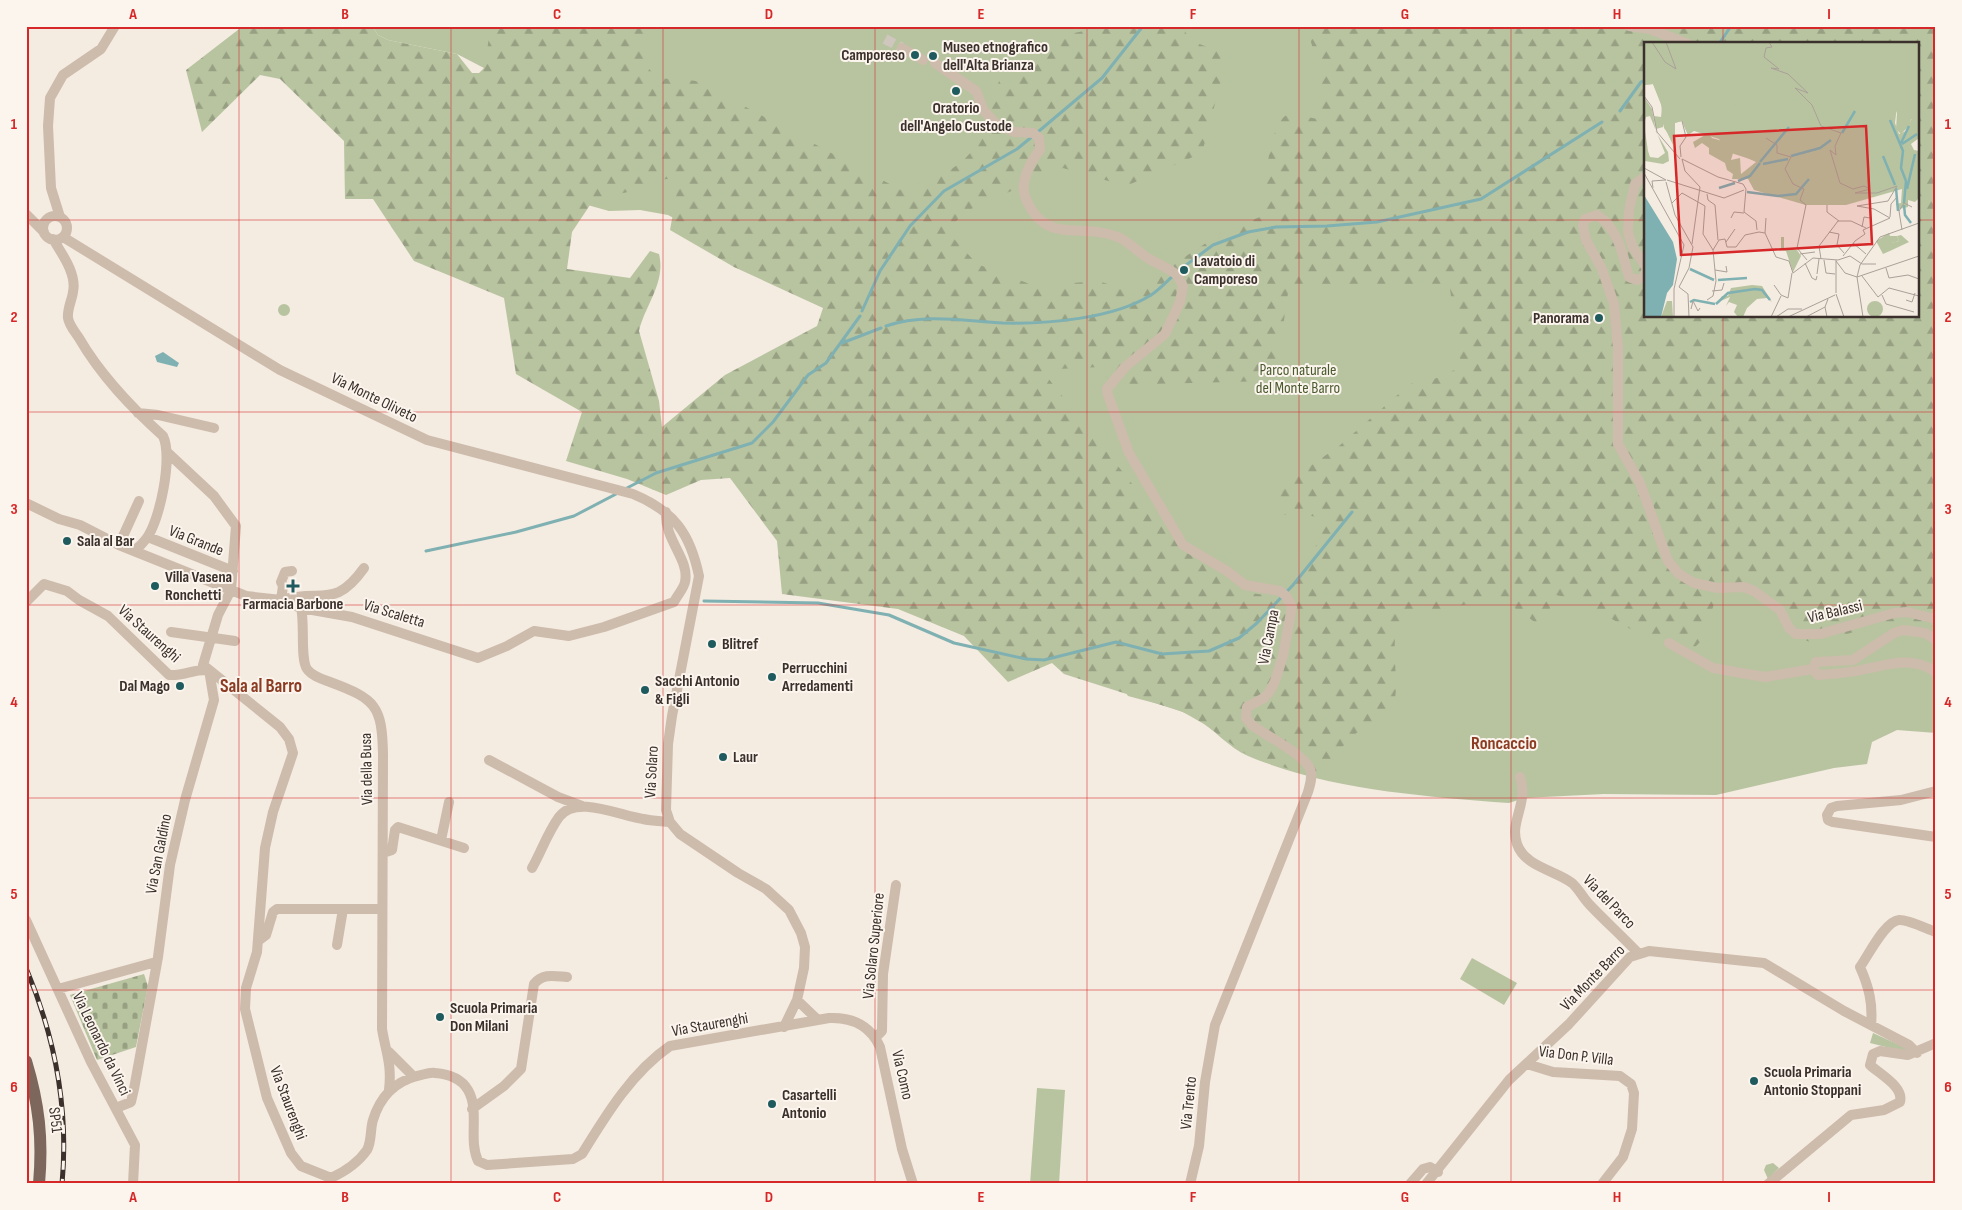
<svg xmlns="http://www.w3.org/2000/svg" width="1962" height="1210" viewBox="0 0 1962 1210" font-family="'Sofia Sans Condensed',sans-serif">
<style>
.green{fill:#b8c4a0;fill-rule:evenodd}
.forest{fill:url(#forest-firs);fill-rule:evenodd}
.cemetery{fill:url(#cemetery-stones)}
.water{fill:#7fb0b2}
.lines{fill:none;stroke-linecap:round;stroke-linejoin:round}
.stream{stroke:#7fb0b2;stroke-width:3}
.minor-tunnel{stroke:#cfc6bd;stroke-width:10;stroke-dasharray:10 5;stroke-linecap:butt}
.minor{stroke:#cdbbac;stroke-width:10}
.major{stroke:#7d675c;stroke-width:12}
.rail-casing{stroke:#3b302b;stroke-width:5}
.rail{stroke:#fbf5ee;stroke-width:3;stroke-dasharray:9;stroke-linecap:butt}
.grid{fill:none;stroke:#d62828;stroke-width:1;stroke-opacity:0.55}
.poi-dot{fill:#1f5a5e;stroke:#fbf5ee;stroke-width:2}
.labels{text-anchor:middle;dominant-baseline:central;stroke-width:4;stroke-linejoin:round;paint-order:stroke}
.poi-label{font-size:16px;font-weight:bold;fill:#3b302b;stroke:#fbf5ee;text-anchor:start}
.park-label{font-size:16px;fill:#4a5a2e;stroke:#fbf5ee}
.street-label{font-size:16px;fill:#3b302b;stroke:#fbf5ee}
.neighbourhood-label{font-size:18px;font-weight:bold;fill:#8c3b22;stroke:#fbf5ee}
.quarter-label{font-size:19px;font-weight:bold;fill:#8c3b22;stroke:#fbf5ee}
.inset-river{fill:none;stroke:#7fb0b2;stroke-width:2.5}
.inset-road{fill:none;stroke:#aaa098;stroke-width:1}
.view{fill:#d62828;fill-opacity:0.15;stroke:#d62828;stroke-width:2.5}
.inset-edge{fill:none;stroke:#3b302b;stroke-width:2.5}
.neatline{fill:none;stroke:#d62828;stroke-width:2}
.grid-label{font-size:16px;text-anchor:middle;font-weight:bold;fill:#d62828}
</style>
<defs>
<pattern id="forest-firs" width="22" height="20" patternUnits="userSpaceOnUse" patternTransform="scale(1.25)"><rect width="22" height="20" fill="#b8c4a0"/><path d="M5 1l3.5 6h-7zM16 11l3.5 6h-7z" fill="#97a083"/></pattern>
<pattern id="cemetery-stones" width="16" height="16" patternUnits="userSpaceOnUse" patternTransform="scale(1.25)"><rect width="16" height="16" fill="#b8c4a0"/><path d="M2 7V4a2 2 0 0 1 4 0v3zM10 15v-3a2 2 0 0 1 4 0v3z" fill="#97a083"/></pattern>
</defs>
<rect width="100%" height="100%" fill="#f4ebe1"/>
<path class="green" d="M372,26H1936V733L1897,730L1872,742L1867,764L1834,768L1716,795L1604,794L1524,798L1509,803C1421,796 1330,790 1248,756C1229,748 1214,729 1196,718C1175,707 1150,702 1128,696L878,316L734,267L685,224L668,215L640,210L609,211L584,204L484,68L457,54L388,40L378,35ZM1646,44H1918V316H1646Z
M278 310a6 6 0 1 1 12 0a6 6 0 1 1-12 0Z
M1472,958L1517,983L1504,1005L1460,979Z
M1873,1033L1906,1048L1908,1050L1902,1051L1870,1043Z
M1037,1088L1065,1090L1059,1184H1030Z
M1773,1163L1779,1168L1768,1179L1764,1170L1766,1165Z"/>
<path class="forest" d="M243,26H372L378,35L388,40L457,54L472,73H479L484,68L491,26H644C649,39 645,64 650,70C663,86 688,75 704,84C769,120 835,155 901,190C943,174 971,169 987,121C993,105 996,88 1002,72L1034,60L1046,41L1051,38L1107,26H1184C1186,48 1216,44 1227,58L1202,153L1126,186L1063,168L969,210L946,230L977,264L1027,283L1045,285L1099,281L1131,292L1226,230L1260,217C1263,199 1269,118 1288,115C1296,113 1310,118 1318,119L1323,114L1315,55L1306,26H1936V628L1908,622L1894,623L1865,628L1830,640L1811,642L1799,639L1791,635L1771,606L1742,589L1718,592L1702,640L1695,647C1649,652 1601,604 1556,595L1552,599L1546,626L1542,627C1527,618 1513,603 1495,600C1491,600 1414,613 1409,615C1403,618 1399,621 1397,628C1390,650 1402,692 1391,712L1355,734L1319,771L1307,775L1247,755L1204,724L1183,712L1064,674L1052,663L1008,682L964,636L898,609L782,594L777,541L730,478L701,480L666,495L627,479L566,461L582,412L516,374L504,298L414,261L373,199H345L344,141L280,79L260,75L202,132L186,70ZM1646,44H1918V316H1646ZM667,179L679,180L670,230L734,267L823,308L817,326L725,375L662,427L659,401L639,331C645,305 666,283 659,254L650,251L630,278L567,269L572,232L590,205L599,198L628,192L653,181ZM1449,282L1461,367L1432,380L1410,384L1339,446L1296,476L1283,489L1276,505L1280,513C1293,519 1302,513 1316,517C1317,521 1320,525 1320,529C1322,547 1291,583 1279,597L1244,592L1164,524L1044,373L1057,369L1101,367L1111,384L1119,385L1266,381L1276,373L1288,293L1299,289L1426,287Z"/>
<path class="cemetery" d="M144,974L148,986L136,1047L97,1060L70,995Z"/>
<path class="water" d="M163,352L179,363L177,367L157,362L155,356Z"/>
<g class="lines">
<path class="stream" d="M1719,44L1731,26
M1620,111L1641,82L1646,80
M1178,271L1213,245L1248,232L1276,227L1327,226L1377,222L1481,199L1602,122
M862,311L880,271L910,226L944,191L1017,149L1039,131L1102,78L1143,26
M886,326C925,313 963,321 1003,323C1047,324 1113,319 1151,295C1159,290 1167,281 1174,275
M842,343L881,328
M625,489L656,473L752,443L773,422L808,375L826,363L860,316
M426,551L516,532L574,516L618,493
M704,601L818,603L889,615L954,643L1026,659L1044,660L1116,642L1162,654L1209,651L1239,638L1257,623L1293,585L1352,512"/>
<path class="minor-tunnel" d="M885,39L902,48"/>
<path class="minor" d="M1629,26L1650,29L1688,44
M902,48L923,60
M935,63L976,91L984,111L995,123L1014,132L1033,133L1039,138L1040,150C1030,162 1019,183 1026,199C1046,246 1081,222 1118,237C1129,242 1136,250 1146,257C1156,264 1169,267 1178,276L1183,286L1180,302L1165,334L1125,367L1107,389L1108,395L1129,453L1183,545L1227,571L1245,585L1280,591L1286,596L1292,607L1283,656L1275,681L1270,691L1264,698L1247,707L1246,718L1252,725C1265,735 1305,755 1310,769C1313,777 1310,785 1308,792L1215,1025L1205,1082L1199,1146L1190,1184
M1646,176L1635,184L1629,210L1628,232L1633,248L1646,267
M26,214L44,232
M43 228a12 12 0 1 1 24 0a12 12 0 1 1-24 0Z
M60,217L51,188L48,126L50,98L63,75L101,49L115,26
M63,237L280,370L427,440L633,494C674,511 690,533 699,576L672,716L668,744L666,810L670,822L680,834L738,873L766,889L789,910L801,933L805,947L804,968L797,1000
M53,239C62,254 77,274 73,292C72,300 67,309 68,318C69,325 75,332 79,338C101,376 131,407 163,436C173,457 160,521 146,539C143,543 139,547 135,550
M1646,271L1644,277L1637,280L1629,277C1623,255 1618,228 1597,215L1585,219L1583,226L1586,240L1602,269L1614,304L1618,348V444L1640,483L1668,561L1679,574L1694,583L1718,588L1744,587L1754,591L1780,610L1789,628L1796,634H1820L1894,613L1907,612L1936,619
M138,413L158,415L214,428
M168,453L214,496L236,526L231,590L218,615L203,665L280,727L289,739L293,753L273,812L265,848L257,952L246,988L245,1009L267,1098L291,1153L301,1166L331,1178C344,1172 358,1163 367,1150C372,1141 370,1129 373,1120C380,1097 394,1082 417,1076C423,1075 429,1072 435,1073C449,1074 461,1078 468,1090C480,1111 468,1139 478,1161L487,1165L573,1159L582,1154C606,1115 632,1072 670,1046L829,1018C852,1017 870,1025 880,1047L902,1149L913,1184
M26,503L59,519L80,525L119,545L246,596L281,600L301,608L352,617L478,658L507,646L534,631L569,636L604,627L674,602C677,596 684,588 685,582C690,559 664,540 666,512
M148,537L233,571
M119,545L139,501
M292,571L285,572L281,582L283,586L281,600C322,588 334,610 364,568
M26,602L44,584L67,591L79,600L108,616L169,675C185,676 192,669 209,670
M301,608C305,623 300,659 307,669C312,676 322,679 330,682C376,699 382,706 383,754L382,1029C386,1053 392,1064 389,1090
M171,632L235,641
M1936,640L1925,633L1903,630L1894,633L1853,660L1816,662L1813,669L1818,675C1834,674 1850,673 1865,669C1891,664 1912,656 1936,672
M1669,643L1713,668L1747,674L1765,677L1813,669
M489,760L558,797L582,806
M1520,777C1529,804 1509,821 1517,844C1525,867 1555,870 1572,883C1579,889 1583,898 1589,904C1605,921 1622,936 1638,953
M1936,791L1901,800L1837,806L1831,808L1827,815L1828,820L1833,822L1936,837
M441,840L449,802
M383,853L392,850L395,830L398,827L464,848
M532,868C541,852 548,832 559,817C576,794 620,816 643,819C652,821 661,821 670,822
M26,920L91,1062L135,1145L133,1184
M258,941L266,935L273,912L277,909H382
M337,945L343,909
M58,989L156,962
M1871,1025C1873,1004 1869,987 1860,967C1868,956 1885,921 1899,920C1907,919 1927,929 1936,932
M784,1027L797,1000L818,1020
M876,1037L882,1031L883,974L896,885
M389,1052L414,1077
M1527,1064L1553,1072L1620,1076L1631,1084L1634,1093L1632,1129L1623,1157L1602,1184
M116,1108L131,1102L134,1089L158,957L170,865L185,800L214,700L209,670
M472,1109L504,1086L521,1069L534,984C543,973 554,976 567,977
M1410,1184L1423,1169L1430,1167L1438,1172
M1426,1184L1509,1080L1569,1024L1630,957L1649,951L1764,963L1844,1011L1909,1045L1917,1053
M1768,1184L1851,1115L1884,1110L1900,1102C1904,1087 1881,1075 1870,1065L1873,1054L1880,1051L1908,1055L1936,1043"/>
<path class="major" d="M26,1061C39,1104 43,1139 39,1184"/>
<g class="rail-casing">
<path id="rail" d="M26,968C55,1037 69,1109 62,1184"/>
</g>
<use href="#rail" class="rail"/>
</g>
<path class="grid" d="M239,26V1184M451,26V1184M663,26V1184M875,26V1184M1087,26V1184M1299,26V1184M1511,26V1184M1723,26V44M26,220H1646M1918,220H1936M1723,316V1184M26,412H1936M26,605H1936M26,798H1936M26,990H1936"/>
<g class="poi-dot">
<circle cx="915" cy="55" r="5"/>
<circle cx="933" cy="56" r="5"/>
<circle cx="956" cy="91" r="5"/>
<circle cx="1184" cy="270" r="5"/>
<circle cx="1599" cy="318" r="5"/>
<circle cx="67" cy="541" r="5"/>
<circle cx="155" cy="586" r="5"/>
<path d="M290.5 578.5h5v5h5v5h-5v5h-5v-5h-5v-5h5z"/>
<circle cx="712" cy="644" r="5"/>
<circle cx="772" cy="677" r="5"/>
<circle cx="180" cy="686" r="5"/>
<circle cx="645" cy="690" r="5"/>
<circle cx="723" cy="757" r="5"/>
<circle cx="440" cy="1017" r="5"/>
<circle cx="1754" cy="1081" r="5"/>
<circle cx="772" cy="1104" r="5"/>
</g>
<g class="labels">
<g class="poi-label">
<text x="943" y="47">Museo etnografico<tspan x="943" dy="18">dell'Alta Brianza</tspan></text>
<text x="905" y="55" text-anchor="end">Camporeso</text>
<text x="956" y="108" text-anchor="middle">Oratorio<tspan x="956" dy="18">dell'Angelo Custode</tspan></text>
<text x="1194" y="261">Lavatoio di<tspan x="1194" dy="18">Camporeso</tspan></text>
<text x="1589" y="318" text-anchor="end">Panorama</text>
<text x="77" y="541">Sala al Bar</text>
<text x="165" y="577">Villa Vasena<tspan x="165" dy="18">Ronchetti</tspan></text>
<text x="293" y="604" text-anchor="middle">Farmacia Barbone</text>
<text x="722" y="644">Blitref</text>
<text x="782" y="668">Perrucchini<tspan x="782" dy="18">Arredamenti</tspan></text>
<text x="655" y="681">Sacchi Antonio<tspan x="655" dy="18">&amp; Figli</tspan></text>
<text x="170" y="686" text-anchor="end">Dal Mago</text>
<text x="733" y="757">Laur</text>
<text x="450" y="1008">Scuola Primaria<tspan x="450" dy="18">Don Milani</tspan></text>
<text x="1764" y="1072">Scuola Primaria<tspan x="1764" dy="18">Antonio Stoppani</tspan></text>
<text x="782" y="1095">Casartelli<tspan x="782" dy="18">Antonio</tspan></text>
</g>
<g class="park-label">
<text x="1298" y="370">Parco naturale<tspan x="1298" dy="18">del Monte Barro</tspan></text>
</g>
<g class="street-label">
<text transform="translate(374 398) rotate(26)">Via Monte Oliveto</text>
<text transform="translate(196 541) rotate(22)">Via Grande</text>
<text transform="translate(1835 612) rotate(-13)">Via Balassi</text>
<text transform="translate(394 614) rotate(17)">Via Scaletta</text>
<text transform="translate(149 634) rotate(42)">Via Staurenghi</text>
<text transform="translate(1269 637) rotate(-79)">Via Campa</text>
<text transform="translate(367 769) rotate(-91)">Via della Busa</text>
<text transform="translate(652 772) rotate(-87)">Via Solaro</text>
<text transform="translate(159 854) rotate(-79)">Via San Galdino</text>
<text transform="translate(1609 902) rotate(46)">Via del Parco</text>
<text transform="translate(874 946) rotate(-84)">Via Solaro Superiore</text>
<text transform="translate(1593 978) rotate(-46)">Via Monte Barro</text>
<text transform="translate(710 1025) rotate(-10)">Via Staurenghi</text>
<text transform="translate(101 1044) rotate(64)">Via Leonardo da Vinci</text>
<text transform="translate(1576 1056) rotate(7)">Via Don P. Villa</text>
<text transform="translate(902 1075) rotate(77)">Via Como</text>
<text transform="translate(288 1103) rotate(69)">Via Staurenghi</text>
<text transform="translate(1189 1103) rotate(-84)">Via Trento</text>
<text transform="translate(55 1120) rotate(83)">SP51</text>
</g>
<g class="neighbourhood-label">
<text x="1504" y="743">Roncaccio</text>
</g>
<g class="quarter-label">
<text x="261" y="686">Sala al Barro</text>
</g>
</g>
<g transform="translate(1644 42)">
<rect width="275" height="275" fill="#f4ebe1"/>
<path d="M0,0H275V80L267,77L266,83L257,92L252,87L253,71L247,59L258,147L202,163H162L138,155L118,121L84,110L75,97L50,89L44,93L38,79L30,81L29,103L19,82V85L12,87L10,74L17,75L18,65L9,42L0,43ZM137,195H140V206L153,208L157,214L149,230L142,209L137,208ZM223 267a8 8 0 1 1 16 0a8 8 0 1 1-16 0Z" fill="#b8c4a0"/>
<path d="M0,0L45,3L56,23L72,12L96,19L97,15H103L104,12L92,10L88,0H105L106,4L110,0H243L237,6L209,13L218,23L228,26L241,46L230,63L225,65L223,62L214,72L219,83L235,87V74L240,63L247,59L253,64L251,81L255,92L262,89L268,76L275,80V96L267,102L270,108L275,109V156L271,160L264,158V165L255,167L252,162L257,161L258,147L210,148L201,143L198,149L185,145L184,148L171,147L170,157L162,163L110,148L104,137H88L89,132L83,128L81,121L65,112V106L58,101L51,106L49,100L61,93L62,88L68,96L78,99L80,90L73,82L66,79L61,85L54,84L44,93L38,79L31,81V95L28,97L20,86L17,61L9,42L0,43ZM81,56L99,68L113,69L112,79L130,89L137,81L135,69H143L145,77L139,91L129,96L126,104L119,108L94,98L93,92L98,89V82L84,73H76ZM148,86L156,87L159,93L160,99H156L154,109L142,117L127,115L126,110L148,103ZM97,109V113L112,120L97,132L96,116L87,118L89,111ZM173,115L175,123L158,136L162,139L158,146L147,140L134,126L156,125L158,116ZM0,55L8,67L12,90L24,110L25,119L19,122L1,119ZM6,74L21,111L14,116L6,115L4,109L0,82L2,75ZM257,193L265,200L248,208L247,201L255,199L253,194ZM108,243L118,244L128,260L123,256L113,257L103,266L99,275H94L90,270L93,263L85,260L82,264L86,255L74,260L78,254H84L87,246ZM23,259H28L29,275H17Z" fill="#b8c4a0" fill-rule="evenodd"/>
<path d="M245,191L246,194H253L255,199L248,201V208L239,212L232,199Z" fill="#b8c4a0"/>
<path d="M0,153L29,200L33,217L29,243L23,251L17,275H0Z" fill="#7fb0b2"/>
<path class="inset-river" d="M246,78L259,109L257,126L262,139L260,161M198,91L211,69M257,101L265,84M258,102L273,92M147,114L176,106L187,98M239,114L251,143M116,120L145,85M119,122L144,117M94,139L106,134L116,121M75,146L91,141M252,146L254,169M263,147L271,112M103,150L134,154L152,152L165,137M260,163L261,173L267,181M46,227L70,238M74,238L103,236M46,260L50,258L71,262M72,262L84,251L111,247L118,248L126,258"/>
<path class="inset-road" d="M8,0L21,20L32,27L22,0M125,0L128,5L122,6L120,15L135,27L127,26L144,32L164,51L151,46L168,63L177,84L197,91L191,104L192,113L186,108L196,141L209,147L220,144L226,147L211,151H233L253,144L244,159L213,164L230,167L246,176L219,188L221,192L211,199L199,214M0,54L8,65L13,90L36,117M122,96L133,103V111L147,115L141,127L149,142L160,147L156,158L162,163L153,206L163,218M37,115L36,104L42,95L38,79M38,117L74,135L99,142L102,147L100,170L112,179L113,188M38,117L41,129L56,145L48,202M0,126L22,138M0,131L40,203L30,247V275M23,138L80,156L100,148M22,140L31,173L49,205L45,226L35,245L44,252L45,275M9,146L8,139L22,138M63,152L64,158L71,163L74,198M28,161L38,151L61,164L59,192L69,208M183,163V170L195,179M246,175L247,162L253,155M87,176L90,170L100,171M218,185L220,175L226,176M258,188L255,169L260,161L268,165M115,190L121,191L132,215L145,219L149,231L169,216L194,218L206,214L218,222H232M185,190L195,192L193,203L200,211M121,191L122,176M82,200L91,187M209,201L222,212M69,208L75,198L81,197L83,205H92L101,193L115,190M156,212L171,210M177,217L175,204L194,179H207L222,186M180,218L182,231L191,232M192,218V251M192,219L201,231L213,235L216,223L236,195L275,181M161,221L168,236L172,238L173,234M242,226L245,236L264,233L275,237M71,228L83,230L82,224M173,232L175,217M218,234L234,255L245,246L275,254M130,243L137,253L144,256L148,231M68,249L78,248L80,241M192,252L200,275M238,253L242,262L270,270M63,258L69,254L72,239L69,208M262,258L268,260L271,251M47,267L49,259L54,269L56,266M127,275L137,254M132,275L144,267H158M144,275L191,253M162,275L181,265M183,275L181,265L184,257M219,275L213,235L275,214"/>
<path class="view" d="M222,84L228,202L37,213L30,94Z"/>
<rect width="275" height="275" class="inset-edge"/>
</g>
<rect width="1962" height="1210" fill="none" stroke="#fbf5ee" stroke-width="55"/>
<rect x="28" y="28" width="1906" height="1154" class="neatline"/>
<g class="grid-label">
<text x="133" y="19">A</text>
<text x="345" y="19">B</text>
<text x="557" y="19">C</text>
<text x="769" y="19">D</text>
<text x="981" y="19">E</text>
<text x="1193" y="19">F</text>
<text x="1405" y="19">G</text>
<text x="1617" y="19">H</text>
<text x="1829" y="19">I</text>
<text x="14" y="129">1</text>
<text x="1948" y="129">1</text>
<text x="14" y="322">2</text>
<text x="1948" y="322">2</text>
<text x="14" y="514">3</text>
<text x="1948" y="514">3</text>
<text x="14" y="707">4</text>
<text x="1948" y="707">4</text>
<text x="14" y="899">5</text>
<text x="1948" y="899">5</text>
<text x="14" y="1092">6</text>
<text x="1948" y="1092">6</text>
<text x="133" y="1202">A</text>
<text x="345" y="1202">B</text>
<text x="557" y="1202">C</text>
<text x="769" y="1202">D</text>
<text x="981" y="1202">E</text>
<text x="1193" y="1202">F</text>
<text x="1405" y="1202">G</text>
<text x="1617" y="1202">H</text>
<text x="1829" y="1202">I</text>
</g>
</svg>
